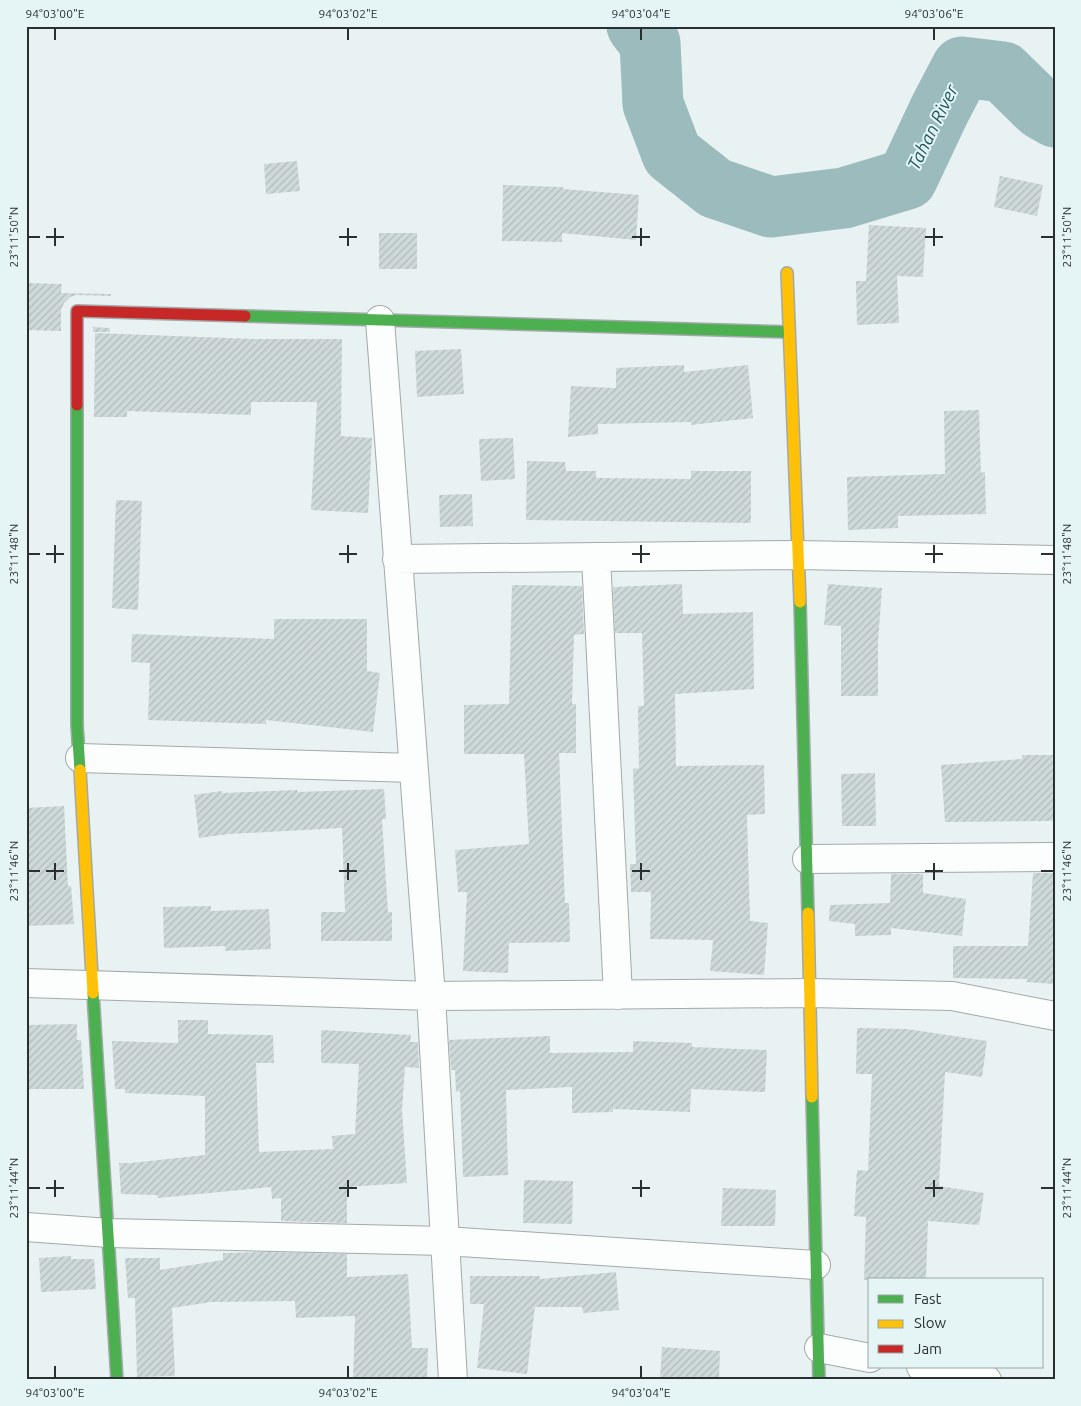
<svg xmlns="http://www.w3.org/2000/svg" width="1081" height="1406" viewBox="0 0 1081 1406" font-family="Ubuntu,sans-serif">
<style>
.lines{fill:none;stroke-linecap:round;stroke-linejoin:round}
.river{stroke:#9cbbbd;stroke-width:61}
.building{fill:url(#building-hatch)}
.street-casing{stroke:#a3a9a9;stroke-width:30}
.fast-casing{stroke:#a3a9a9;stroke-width:14}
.slow-casing{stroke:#a3a9a9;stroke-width:14}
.jam-casing{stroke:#a3a9a9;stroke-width:14}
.street{stroke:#fcfdfd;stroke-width:28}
.fast{stroke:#4caf50;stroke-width:11}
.slow{stroke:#ffc107;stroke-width:11}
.jam{stroke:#c62828;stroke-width:11}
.ticks{fill:none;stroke:#2a3030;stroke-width:2}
.labels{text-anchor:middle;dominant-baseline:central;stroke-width:4;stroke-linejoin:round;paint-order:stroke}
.water-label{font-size:18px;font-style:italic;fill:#1c5559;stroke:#e5f5f6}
.neatline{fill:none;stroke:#2a3030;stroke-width:2}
.ticks-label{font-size:12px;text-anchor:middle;fill:#2a3030}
</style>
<defs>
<pattern id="building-hatch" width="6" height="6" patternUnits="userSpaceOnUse" patternTransform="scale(1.25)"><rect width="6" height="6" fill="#ced9da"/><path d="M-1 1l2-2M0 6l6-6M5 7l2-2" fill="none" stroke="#b1bbbb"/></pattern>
</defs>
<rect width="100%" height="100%" fill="#e9f2f2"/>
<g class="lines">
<path class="river" d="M637,26L650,43L653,104L672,154L715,188L771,207L844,198L907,179L940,109L962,67L1003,72L1041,109L1055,117"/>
</g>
<path class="building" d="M297,161L300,191L266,194L264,164Z
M1000,176L1043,185L1037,216L994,207Z
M503,185L563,187V189L639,195L636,240L562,233V242L502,241Z
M869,225L926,228L923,277L897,276L899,323L857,325L856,281H866Z
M379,233H417V269H379Z
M26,283L62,284L61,293L111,294V296L77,295L70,297L64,303L61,310V331L26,330Z
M93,327L110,328V332H93Z
M95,333L254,339H342L341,436L372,438L368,513L311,510L317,402H251V415L127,411V417H94Z
M461,349L464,394L417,397L415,351Z
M684,365V372L748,365L753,418L691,425V422L598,424V434L568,437L571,386L616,388V368Z
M979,410L981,473L985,472L986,514L898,516V528L848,530L847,477L945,474L944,411Z
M513,438L515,479L481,481L479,439Z
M527,461L565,462L566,471H596V478L691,479V471H751V523L526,520Z
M472,494L473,526L440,527L439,495Z
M116,500L142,501L138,610L112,608Z
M682,584L683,614L753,612L754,689L675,694L676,766L764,765L765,814L747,815L750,921L768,923L764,975L710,971L713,940L650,939L651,892H631L630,864H636L633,769L639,768L638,706H644L642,633H615L613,587Z
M828,584L882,588L878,642V696H841V626L824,625Z
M512,585L582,586L584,634L574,635L572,704H576V753H559L565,903H569L570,942L509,943L508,973L463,971L467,892H458L455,850L529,844L524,754H464V705L509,704Z
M274,619H367V671L380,673L373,732L266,720V724L148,720L150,663L131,662L132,634L274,639Z
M1022,755H1055V821L945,822L941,765L1022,759Z
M875,773L876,826H842L841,774Z
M384,789L386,819H382L388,912H392V941H321V912H345L342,828L229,834L199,838L194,795L221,791L222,793L297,790L298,792Z
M64,806L68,886H71L74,924L26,926V808Z
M1033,873H1055V984L1026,982L1027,979L953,978V946H1028Z
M891,874H923V893L966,899L962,936L891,928V935L855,936V924L829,921L830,905L890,903Z
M211,906V911L269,909L271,949L225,951V946L164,948L163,907Z
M178,1020H208V1034L273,1035L274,1063H256L259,1152L333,1149L332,1136L355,1134L359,1064L321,1063V1030L411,1035L410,1042H418L419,1068L405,1067L402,1110L407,1183L347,1187V1223L281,1221V1198L272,1199L271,1187L158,1198L157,1195L121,1194L119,1163H131L205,1155V1096L125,1093V1089H115L112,1041L178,1043Z
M77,1024V1040H81L84,1089H26V1025Z
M857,1028L907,1029L987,1041L982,1077L945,1072L939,1186L984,1193L979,1225L928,1221L926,1280H864L866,1217L854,1216L857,1170L868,1171L872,1074H856Z
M550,1036V1053L633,1052V1041L692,1043V1047L767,1050L765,1092L691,1089L690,1112L613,1109V1112L572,1113V1087L506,1090L508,1175L463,1177L460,1091L456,1092L455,1070H451L449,1040Z
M524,1180L573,1181L572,1224L523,1223Z
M723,1188L776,1190L775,1226H721Z
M261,1252L347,1254V1277L408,1274L412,1348H428L427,1380H353L355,1316L296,1318L295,1301L211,1302L172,1308L175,1376L137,1377L135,1298H128L125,1258H160V1270L223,1260V1253Z
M71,1256V1259H94L96,1289L41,1292L39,1258Z
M616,1272L619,1310L583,1313L582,1307H535L527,1374L477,1368L484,1304H470V1276H540V1279Z
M662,1347L720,1351L719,1380H660Z"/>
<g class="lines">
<g class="street-casing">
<path id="street" d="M380,320L431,996L453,1380
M596,557L618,995
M397,559L798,555L1055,560
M80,758L413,768
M807,859L1055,857
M26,983L431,996L810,993L952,996L1055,1016
M26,1227L109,1233L445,1241L816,1265
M819,1348L870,1358
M921,1367L987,1380"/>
</g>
<g class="fast-casing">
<path id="fast" d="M245,316L789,332
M77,405V725L80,770
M800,602L808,913
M93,993L117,1380
M812,1097L819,1380"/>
</g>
<g class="slow-casing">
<path id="slow" d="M787,273L800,602
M80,770L93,993
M808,913L812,1097"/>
</g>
<g class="jam-casing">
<path id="jam" d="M77,405V311L245,316"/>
</g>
<use href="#street" class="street"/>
<use href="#fast" class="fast"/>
<use href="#slow" class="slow"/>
<use href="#jam" class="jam"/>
</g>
<path class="ticks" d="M55,28V40M348,28V40M641,28V40M934,28V40M55,228V246M348,228V246M641,228V246M934,228V246M28,237H40M46,237H64M339,237H357M632,237H650M925,237H943M1041,237H1054M55,545V563M348,545V563M641,545V563M934,545V563M28,554H40M46,554H64M339,554H357M632,554H650M925,554H943M1041,554H1054M55,863V880M348,863V880M641,863V880M934,863V880M28,871H40M46,871H64M339,871H357M632,871H650M925,871H943M1041,871H1054M55,1180V1197M348,1180V1197M641,1180V1197M934,1180V1197M28,1188H40M46,1188H64M339,1188H357M632,1188H650M925,1188H943M1041,1188H1054M55,1366V1378M348,1366V1378M641,1366V1378"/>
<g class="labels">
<g class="water-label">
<text transform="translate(932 127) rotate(-64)">Tahan River</text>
</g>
</g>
<rect width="1081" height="1406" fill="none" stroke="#e5f5f6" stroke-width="55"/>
<rect x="868" y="1278" width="175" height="90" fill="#e5f5f6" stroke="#9aa6a7"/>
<rect x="878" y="1295" width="25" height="8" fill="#4caf50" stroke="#9aa6a7"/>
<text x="914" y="1304" font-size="15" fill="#2a3030">Fast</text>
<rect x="878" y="1320" width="25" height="8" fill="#ffc107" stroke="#9aa6a7"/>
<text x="914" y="1328" font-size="15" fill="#2a3030">Slow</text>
<rect x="878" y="1345" width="25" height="8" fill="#c62828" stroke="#9aa6a7"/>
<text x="914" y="1354" font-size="15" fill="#2a3030">Jam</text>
<rect x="28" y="28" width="1026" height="1350" class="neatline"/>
<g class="ticks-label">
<text x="55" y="18">94°03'00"E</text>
<text x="348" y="18">94°03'02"E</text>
<text x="641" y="18">94°03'04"E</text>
<text x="934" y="18">94°03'06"E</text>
<text transform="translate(14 237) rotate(-90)" y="4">23°11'50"N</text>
<text transform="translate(1067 237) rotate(-90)" y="4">23°11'50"N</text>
<text transform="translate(14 554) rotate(-90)" y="4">23°11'48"N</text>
<text transform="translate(1067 554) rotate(-90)" y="4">23°11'48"N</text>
<text transform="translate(14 871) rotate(-90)" y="4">23°11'46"N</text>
<text transform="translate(1067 871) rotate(-90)" y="4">23°11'46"N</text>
<text transform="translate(14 1188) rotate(-90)" y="4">23°11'44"N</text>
<text transform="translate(1067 1188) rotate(-90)" y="4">23°11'44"N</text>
<text x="55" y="1397">94°03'00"E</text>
<text x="348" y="1397">94°03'02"E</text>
<text x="641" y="1397">94°03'04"E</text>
</g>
</svg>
